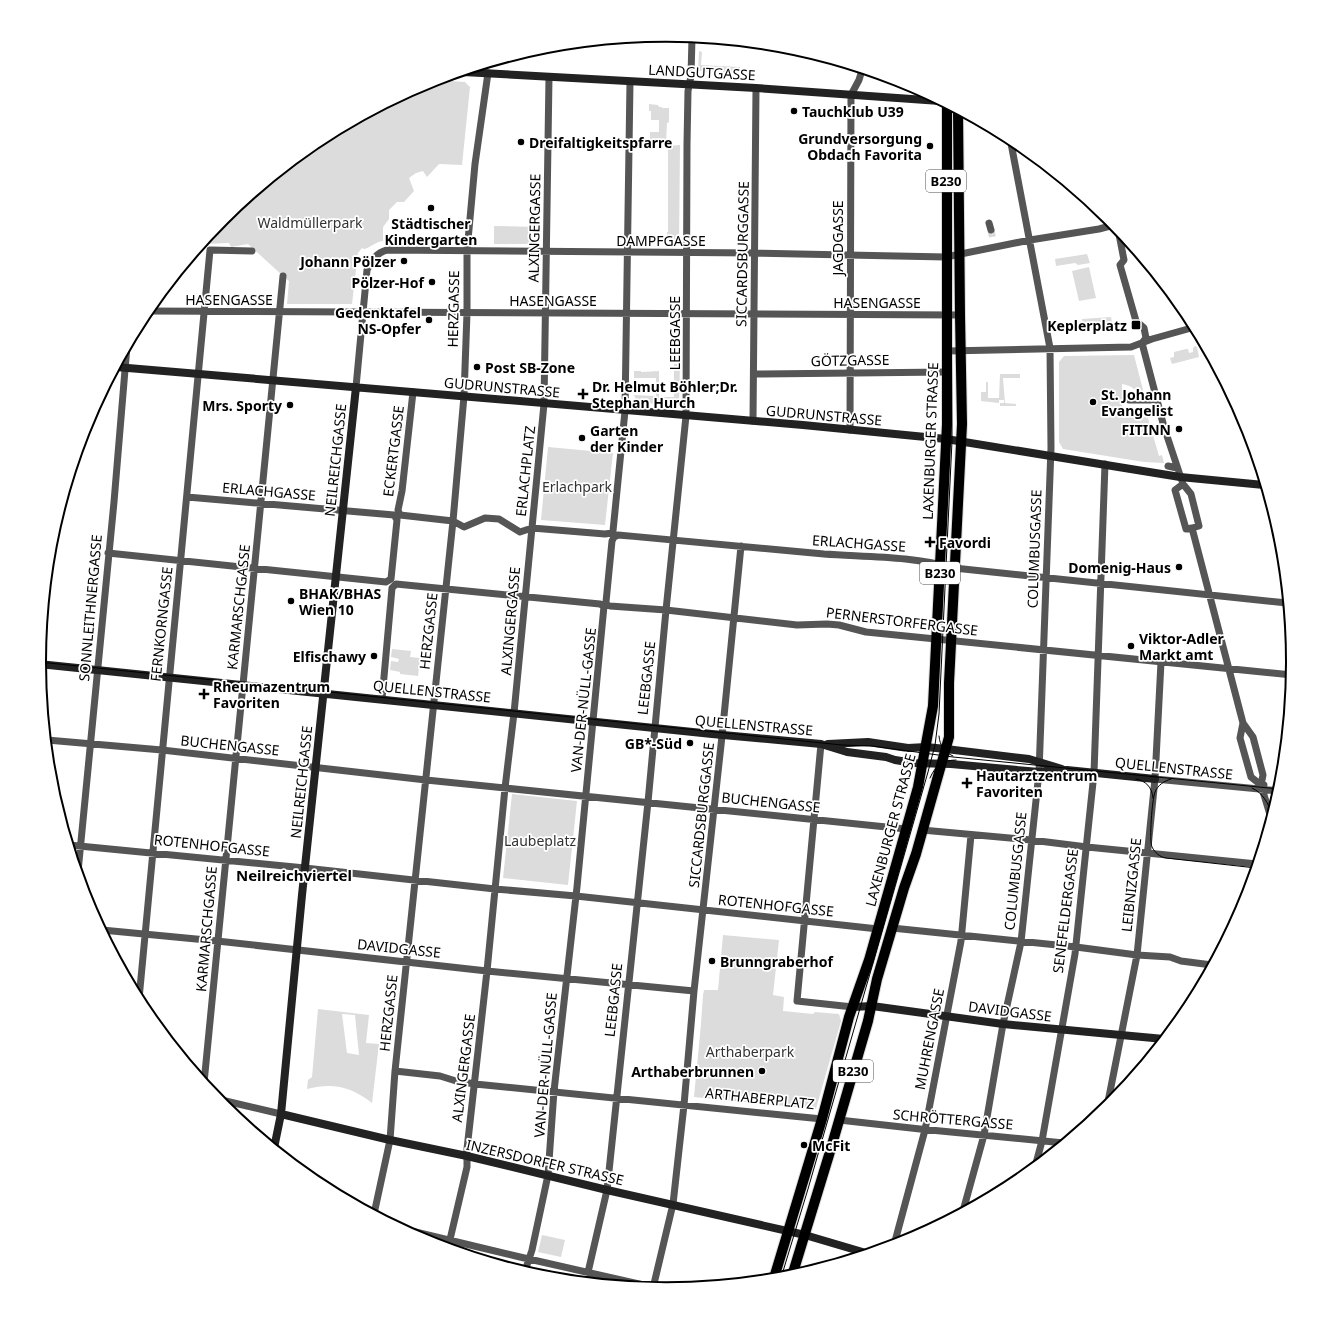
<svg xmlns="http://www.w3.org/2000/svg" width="1332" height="1324" viewBox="0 0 1332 1324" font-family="'Noto Sans',sans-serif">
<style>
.green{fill:#dcdcdc;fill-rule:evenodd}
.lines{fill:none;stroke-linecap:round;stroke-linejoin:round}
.street-tunnel{stroke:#d9d9d9;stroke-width:7;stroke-dasharray:7 3.5;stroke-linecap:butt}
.primary-casing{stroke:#dbdbdb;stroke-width:12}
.street{stroke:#555;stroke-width:7}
.secondary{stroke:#222;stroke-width:8}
.primary{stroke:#000;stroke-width:10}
.tram{stroke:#000;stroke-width:1}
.poi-dot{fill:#000;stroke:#fff;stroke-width:1.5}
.labels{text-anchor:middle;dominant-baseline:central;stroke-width:3.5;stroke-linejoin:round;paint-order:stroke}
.shield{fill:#fff;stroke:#4c4c4c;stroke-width:1}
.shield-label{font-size:13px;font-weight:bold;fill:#000}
.street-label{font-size:14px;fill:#000;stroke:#fff}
.poi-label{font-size:14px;font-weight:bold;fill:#000;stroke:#fff;text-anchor:start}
.park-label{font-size:14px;fill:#333;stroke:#fff}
.neighbourhood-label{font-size:15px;font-weight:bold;fill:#000;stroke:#fff}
.rim{fill:none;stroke:#000;stroke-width:2}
</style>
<rect width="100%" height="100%" fill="#fff"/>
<path class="green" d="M699,51L702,52L701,65L740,67V71L734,73L698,71Z
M436,80L465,82L470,87L462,165L439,164L427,177L423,171L416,173L409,178L414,191L404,202H397L389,210V219L383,227V241C375,242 370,248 364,249L362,248L358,253L352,304H287L289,281L283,276L248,244L231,247L229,243L204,244L223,218L318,141L426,83Z
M649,104L658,105L659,107H662V108H669V122L667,123L666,143H657V141H650V132H659V120H651V111H649Z
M680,145L679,244H666L667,232H668V148L669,146Z
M494,226L539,227V244H494Z
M1087,254L1090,263L1078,265L1075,263L1056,266L1055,259Z
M1089,267L1096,298L1079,301L1072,271Z
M1111,317L1113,328H1084L1082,319Z
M1195,346L1197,347L1199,357L1172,364L1170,358L1174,357V352L1186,349H1188L1189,353L1193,352V348Z
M1134,355L1144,394C1136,392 1132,385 1122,384V418L1130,417L1139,409H1148L1150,418H1148L1159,456L1162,455L1164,463L1144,462L1063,449L1059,442V362L1064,356Z
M674,364H680L679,406L634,402V400H635V397L634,395L656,396V378H634V371H641V372L659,371V397H674Z
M1000,374H1020V378H1003L1005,403L1016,404V406H1000V403H1004V400H999V403L981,401V392H986V382H988V398H999Z
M548,447L613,453L605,525L541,520Z
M392,649L411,651L410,657L420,658L418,676L400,674V672L390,670L391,661L398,662L399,659L391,657Z
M512,794L577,801L568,885L503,878Z
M723,935L779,940L773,995L784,997L783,1011L813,1014L815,1012L839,1014L841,1021L816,1109L694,1097L701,1024L703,995L704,990H718Z
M318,1009L369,1015L366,1043L379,1044L372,1103C352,1087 333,1082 307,1089L308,1080L312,1077ZM342,1014L355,1015L359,1055L347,1053Z
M542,1235L565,1240L561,1257L538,1252Z
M535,1268L579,1278V1280L543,1277L533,1274Z"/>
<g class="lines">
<path class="street-tunnel" d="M991,230L993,240"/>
<g class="primary-casing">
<path id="primary" d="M792,1276L829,1155L868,1021L877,979L904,888L916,854L949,737V683L962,424L960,315L958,111
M774,1278L822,1119L849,1017L869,960L918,787L933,706L947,424V104"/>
</g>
<path class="street" d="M1107,217L1110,226L1118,229L1124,260L1120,265L1136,321L1144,328L1146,338L1142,343
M989,223L991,230
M147,311L960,315
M1142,343L1164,427L1183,484L1191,494L1199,526L1192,528L1243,723L1253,737L1263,775L1261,785L1271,818
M947,351L1131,347L1152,339L1195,327
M754,374L947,372
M356,387L367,270C372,260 376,253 387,250L755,253L946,257L1030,240L1099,229L1114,225
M413,392L402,491L398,510L400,515L453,521L464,527L485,518L499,519L520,532L532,528L605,534L612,533L613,531L625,411L630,82
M1129,400H1157
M753,421L756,88
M850,430L851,95L859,80L862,70
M1168,466L1177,468
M1183,484L1175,490L1186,529L1192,528
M108,553L386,582L391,579L397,520L394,515L187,497
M1287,603L954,568C913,556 867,557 824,554C756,548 687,541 618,535L614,537L612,541L606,602L607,605L610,606L666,610L797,625L827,624L839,625L866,632L1292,675
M382,699L392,588L396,584L600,604L604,606L577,887L554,1091L548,1175L532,1250L525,1271
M1243,723L1240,738L1251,777L1261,785H1264
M47,740L162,750L426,780L906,829
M821,744L797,1001L853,1007
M1155,779L1279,791
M922,830L1031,840L1087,847L1257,864
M69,845L305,868L495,889L576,896L878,929
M78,872L114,502L127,346
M892,928L1076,947L1137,955L1170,957L1181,961L1212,965
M102,930L217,941L487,971L694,991
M139,999L210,250L252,251
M395,1071L440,1076L456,1081L475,1084L822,1119
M204,1083L283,276
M217,1099L281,1114
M1107,1107L1137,955L1155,779L1161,662
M839,1120L920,1129L1064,1143
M1035,1167L1042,1141L1075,954L1094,773L1105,464
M963,1211L984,1135L1003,1024L1021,942L1039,772L1051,448L1050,348L1010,138
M374,1214L390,1140L395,1071L453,521L464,396L467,313V251L475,164L488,73
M403,1229L520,1257L661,1289
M894,1245L925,1130L961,941L971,835
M448,1248L467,1167V1149L487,971L505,788L514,713L544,404L549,77
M586,1281L607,1190L648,802L666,610L686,416L687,144L688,91L691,76L692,38
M653,1288L673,1204L684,1105L694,991L722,736L741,546"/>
<path class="secondary" d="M463,72L756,88L940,101
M116,367L803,425L946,439L1180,477L1264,485
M39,664L712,734L821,744L847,752L886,757L895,760L914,763L951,764L1039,772L1067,770L1155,779
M828,744L868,742L908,748L926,747L946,749L1029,759L1062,769
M853,1007L872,1006L1003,1024L1164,1039
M281,1114L390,1140L467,1156L607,1190L805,1235L866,1253
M274,1148L281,1114L302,895L356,387"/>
<use href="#primary" class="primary"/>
<path class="tram" d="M39,662L803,741L842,745L872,746L953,757L1279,789
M939,736C940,746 944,752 953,756
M930,778C935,766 943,760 956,760
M1136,779C1146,781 1152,787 1153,798
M1171,779C1164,781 1158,785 1155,792C1152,800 1149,840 1152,847C1155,853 1160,857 1166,858L1256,868
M1252,788C1263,793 1268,803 1272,814
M781,1278L808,1189L928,772L935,745L939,714L952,441L950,107"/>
</g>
<g class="poi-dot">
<circle cx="794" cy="111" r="4"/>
<circle cx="521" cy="142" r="4"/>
<circle cx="930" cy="146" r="4"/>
<circle cx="431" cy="208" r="4"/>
<circle cx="404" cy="261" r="4"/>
<circle cx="432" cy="282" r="4"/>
<circle cx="429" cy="320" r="4"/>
<rect x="1131" y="320" width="10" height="10" rx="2"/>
<circle cx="477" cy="367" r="4"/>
<path d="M581 388h4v4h4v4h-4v4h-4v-4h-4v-4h4z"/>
<circle cx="1093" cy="402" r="4"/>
<circle cx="290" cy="405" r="4"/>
<circle cx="1179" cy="429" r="4"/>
<circle cx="582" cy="438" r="4"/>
<path d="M928 536h4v4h4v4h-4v4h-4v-4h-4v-4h4z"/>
<circle cx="1179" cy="567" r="4"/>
<circle cx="291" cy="601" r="4"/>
<circle cx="1131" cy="646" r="4"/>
<circle cx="374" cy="656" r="4"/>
<path d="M202 688h4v4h4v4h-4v4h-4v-4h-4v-4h4z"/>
<circle cx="690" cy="743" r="4"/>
<path d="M965 777h4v4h4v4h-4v4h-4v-4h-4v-4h4z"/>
<circle cx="712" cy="961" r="4"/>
<circle cx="762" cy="1071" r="4"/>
<circle cx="804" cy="1145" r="4"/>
</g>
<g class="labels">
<g class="shield">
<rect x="926" y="170" width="40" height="22" rx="3"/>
<rect x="920" y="562" width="40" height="22" rx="3"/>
<rect x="833" y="1060" width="40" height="22" rx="3"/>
</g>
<g class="shield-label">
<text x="946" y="181">B230</text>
<text x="940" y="573">B230</text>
<text x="853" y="1071">B230</text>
</g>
<g class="street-label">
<text transform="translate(702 72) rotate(3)">LANDGUTGASSE</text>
<text transform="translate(534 228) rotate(-89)">ALXINGERGASSE</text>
<text transform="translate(837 238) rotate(-90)">JAGDGASSE</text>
<text x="661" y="240">DAMPFGASSE</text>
<text transform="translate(742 254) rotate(-89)">SICCARDSBURGGASSE</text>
<text x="229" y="299">HASENGASSE</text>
<text x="553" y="300">HASENGASSE</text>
<text x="877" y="302">HASENGASSE</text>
<text transform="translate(453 309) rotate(-89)">HERZGASSE</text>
<text transform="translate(674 333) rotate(-90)">LEEBGASSE</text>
<text transform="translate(850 360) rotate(-1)">GÖTZGASSE</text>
<text transform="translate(502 387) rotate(5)">GUDRUNSTRASSE</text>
<text transform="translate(824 415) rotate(5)">GUDRUNSTRASSE</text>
<text transform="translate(930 441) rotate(-88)">LAXENBURGER STRASSE</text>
<text transform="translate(393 451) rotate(-83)">ECKERTGASSE</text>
<text transform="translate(335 460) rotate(-84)">NEILREICHGASSE</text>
<text transform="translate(525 471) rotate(-84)">ERLACHPLATZ</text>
<text transform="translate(269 491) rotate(5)">ERLACHGASSE</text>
<text transform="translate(859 543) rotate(4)">ERLACHGASSE</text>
<text transform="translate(1034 549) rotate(-88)">COLUMBUSGASSE</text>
<text transform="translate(238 607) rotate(-84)">KARMARSCHGASSE</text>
<text transform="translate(90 608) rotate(-85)">SONNLEITHNERGASSE</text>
<text transform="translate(510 621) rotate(-85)">ALXINGERGASSE</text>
<text transform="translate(902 621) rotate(7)">PERNERSTORFERGASSE</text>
<text transform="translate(161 624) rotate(-84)">FERNKORNGASSE</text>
<text transform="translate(428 631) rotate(-84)">HERZGASSE</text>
<text transform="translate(646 678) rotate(-84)">LEEBGASSE</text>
<text transform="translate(432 691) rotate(6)">QUELLENSTRASSE</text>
<text transform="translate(583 700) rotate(-84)">VAN-DER-NÜLL-GASSE</text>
<text transform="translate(754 725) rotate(5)">QUELLENSTRASSE</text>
<text transform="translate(230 745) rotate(6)">BUCHENGASSE</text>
<text transform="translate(1174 768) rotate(6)">QUELLENSTRASSE</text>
<text transform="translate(301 782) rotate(-84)">NEILREICHGASSE</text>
<text transform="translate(771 802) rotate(6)">BUCHENGASSE</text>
<text transform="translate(701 815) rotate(-84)">SICCARDSBURGGASSE</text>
<text transform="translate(890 830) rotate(-75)">LAXENBURGER STRASSE</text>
<text transform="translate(212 845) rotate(6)">ROTENHOFGASSE</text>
<text transform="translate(1015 871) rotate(-84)">COLUMBUSGASSE</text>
<text transform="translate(1131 885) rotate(-84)">LEIBNIZGASSE</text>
<text transform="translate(776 905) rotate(6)">ROTENHOFGASSE</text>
<text transform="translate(1065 911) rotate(-83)">SENEFELDERGASSE</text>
<text transform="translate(206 929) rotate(-85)">KARMARSCHGASSE</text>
<text transform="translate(399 948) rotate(6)">DAVIDGASSE</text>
<text transform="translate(613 1000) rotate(-84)">LEEBGASSE</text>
<text transform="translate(1010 1011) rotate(7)">DAVIDGASSE</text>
<text transform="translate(388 1013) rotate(-84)">HERZGASSE</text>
<text transform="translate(929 1039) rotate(-79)">MUHRENGASSE</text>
<text transform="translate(545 1065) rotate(-85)">VAN-DER-NÜLL-GASSE</text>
<text transform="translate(463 1068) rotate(-83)">ALXINGERGASSE</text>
<text transform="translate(760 1098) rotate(6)">ARTHABERPLATZ</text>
<text transform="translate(953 1119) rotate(5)">SCHRÖTTERGASSE</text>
<text transform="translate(545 1162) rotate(13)">INZERSDORFER STRASSE</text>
</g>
<g class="poi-label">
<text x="802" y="111">Tauchklub U39</text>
<text x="922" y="138" text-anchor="end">Grundversorgung<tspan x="922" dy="16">Obdach Favorita</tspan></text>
<text x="529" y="142">Dreifaltigkeitspfarre</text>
<text x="431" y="223" text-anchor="middle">Städtischer<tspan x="431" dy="16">Kindergarten</tspan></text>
<text x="396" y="261" text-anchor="end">Johann Pölzer</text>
<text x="424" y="282" text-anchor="end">Pölzer-Hof</text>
<text x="421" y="312" text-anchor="end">Gedenktafel<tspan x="421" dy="16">NS-Opfer</tspan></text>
<text x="1127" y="325" text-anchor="end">Keplerplatz</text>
<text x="485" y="367">Post SB-Zone</text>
<text x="592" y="386">Dr. Helmut Böhler;Dr.<tspan x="592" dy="16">Stephan Hurch</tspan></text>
<text x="1101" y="394">St. Johann<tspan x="1101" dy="16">Evangelist</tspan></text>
<text x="282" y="405" text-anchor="end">Mrs. Sporty</text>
<text x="1171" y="429" text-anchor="end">FITINN</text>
<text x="590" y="430">Garten<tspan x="590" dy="16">der Kinder</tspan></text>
<text x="939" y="542">Favordi</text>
<text x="1171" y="567" text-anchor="end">Domenig-Haus</text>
<text x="299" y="593">BHAK/BHAS<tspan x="299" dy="16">Wien 10</tspan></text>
<text x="1139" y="638">Viktor-Adler<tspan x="1139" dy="16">Markt amt</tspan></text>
<text x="366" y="656" text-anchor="end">Elfischawy</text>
<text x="213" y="686">Rheumazentrum<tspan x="213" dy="16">Favoriten</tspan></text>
<text x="682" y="743" text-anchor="end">GB*-Süd</text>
<text x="976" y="775">Hautarztzentrum<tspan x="976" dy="16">Favoriten</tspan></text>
<text x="720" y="961">Brunngraberhof</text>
<text x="754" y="1071" text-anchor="end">Arthaberbrunnen</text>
<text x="812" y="1145">McFit</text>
</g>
<g class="park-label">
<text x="310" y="222">Waldmüllerpark</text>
<text x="577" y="486">Erlachpark</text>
<text x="540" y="840">Laubeplatz</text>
<text x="750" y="1051">Arthaberpark</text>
</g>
<g class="neighbourhood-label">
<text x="294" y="875">Neilreichviertel</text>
</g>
</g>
<path d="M0 0H1332V1324H0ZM46 662a620 620 0 1 1 1240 0a620 620 0 1 1-1240 0Z" fill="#fff" fill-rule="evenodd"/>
<path class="rim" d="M46 662a620 620 0 1 1 1240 0a620 620 0 1 1-1240 0Z"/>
</svg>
